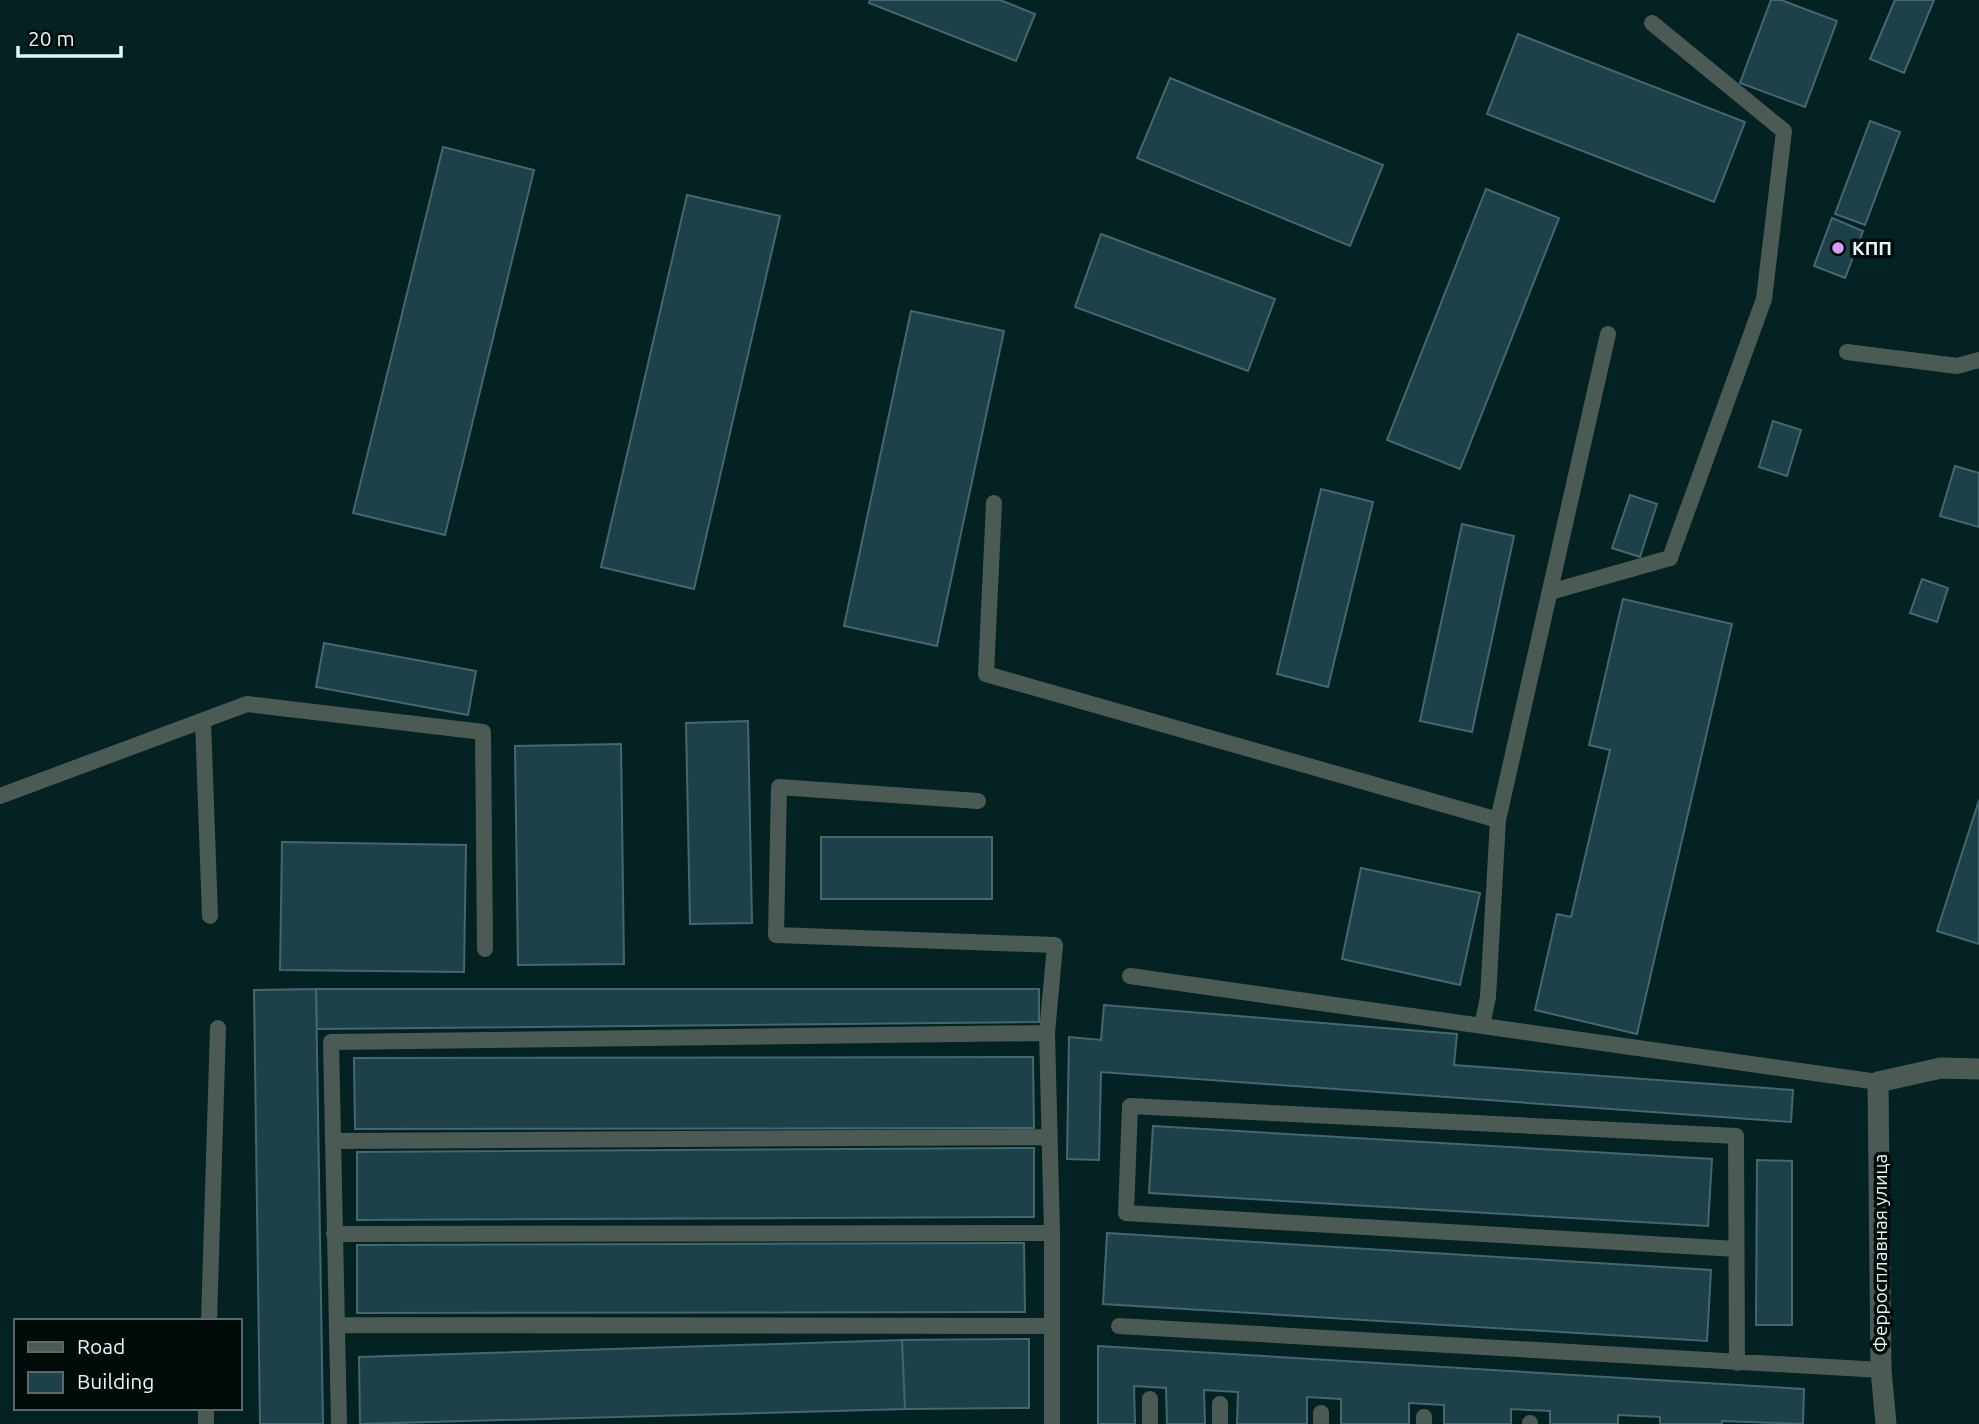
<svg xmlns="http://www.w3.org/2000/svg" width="1979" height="1424" viewBox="0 0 1979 1424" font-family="Ubuntu,sans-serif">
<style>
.building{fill:#1d4049;stroke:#446771;stroke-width:2}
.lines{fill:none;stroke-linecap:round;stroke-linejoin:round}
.lane{stroke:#4c5a55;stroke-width:16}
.street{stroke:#4c5a55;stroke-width:21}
.poi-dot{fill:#d89bf8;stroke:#000a09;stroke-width:2.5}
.labels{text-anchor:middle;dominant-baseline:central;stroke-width:7;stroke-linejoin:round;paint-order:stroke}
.poi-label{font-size:19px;font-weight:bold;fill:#e3f8f7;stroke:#000a09;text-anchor:start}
.street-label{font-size:19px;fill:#e3f8f7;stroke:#000a09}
</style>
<rect width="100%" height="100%" fill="#042221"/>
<path class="building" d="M870,0H1000L1035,14L1016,61L869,3Z
M1771,0H1781L1837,21L1805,107L1740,83Z
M1895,0H1934L1904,73L1870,59Z
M1518,34L1745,122L1714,202L1487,114Z
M1170,78L1383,165L1350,246L1137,158Z
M1870,121L1900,132L1865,225L1835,214Z
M443,147L534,170L445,535L353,513Z
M1486,189L1559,218L1460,469L1387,440Z
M687,195L780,216L694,589L601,567Z
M1832,218L1863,231L1845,278L1814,266Z
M1101,234L1275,299L1248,371L1075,307Z
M911,311L1004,331L937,646L844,626Z
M1773,421L1801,430L1787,476L1759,467Z
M1955,466L1979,473V527L1940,516Z
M1321,489L1373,502L1328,687L1277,674Z
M1630,495L1657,504L1640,557L1612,548Z
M1462,524L1514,536L1472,732L1420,721Z
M1922,579L1948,588L1937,622L1910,613Z
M1623,599L1732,624L1637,1034L1535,1010L1557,914L1571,917L1610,750L1589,745Z
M324,643L476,671L468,715L316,687Z
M748,721L752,923L690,924L686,723Z
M621,744L624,964L518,965L515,746Z
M1979,800V944L1937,931Z
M821,837H992V899H821Z
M282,842L466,845L464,972L280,970Z
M1361,868L1480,893L1460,985L1342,959Z
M316,989L323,1424H260L254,990Z
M316,989H1039V1022L317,1029Z
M1104,1005L1457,1034L1454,1065L1793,1090L1791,1122L1101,1072L1099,1160L1067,1159L1069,1037L1101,1040Z
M1033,1057L1034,1128L355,1129L354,1058Z
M1153,1126L1712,1159L1708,1226L1149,1193Z
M1034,1148V1217L357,1220V1152Z
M1757,1160L1792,1161V1325H1756Z
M1107,1233L1711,1270L1707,1341L1103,1304Z
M1024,1243L1025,1312L357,1313V1245Z
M1029,1339V1408L905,1409L902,1340Z
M902,1340L905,1409L360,1424L359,1357Z
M1098,1346L1804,1389L1803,1424L1722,1421V1424H1660V1417L1618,1415V1424H1550V1411L1511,1409V1424H1444V1405L1409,1403V1424H1341V1399L1307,1397V1424H1237L1238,1392L1204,1390L1205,1424H1167L1166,1388L1134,1386L1135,1424H1098Z"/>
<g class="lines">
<path class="lane" d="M1847,352L1957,366L1979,360
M994,503L986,674L1498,820
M1550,592L1670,558L1764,299L1784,131L1652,23
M203,721L210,916
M0,796L247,704L483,732L485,949
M978,801L779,787L776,935L1055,945L1047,1033
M1130,976L1878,1082
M1482,1026L1488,997L1498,820L1608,334
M333,1141L1047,1137
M334,1234L1052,1233
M1736,1249L1126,1213L1130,1106L1736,1136L1737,1363
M209,1321L218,1028
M337,1325L1051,1326
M1119,1326L1881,1370
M1150,1399V1424
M206,1424V1408
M339,1424L331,1042L1047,1033L1052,1233V1424
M1220,1424V1404
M1321,1424V1413
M1424,1424V1417
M1530,1424V1423"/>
<path class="street" d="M1886,1424L1881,1370L1878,1082L1941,1068L1979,1069"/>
</g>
<circle class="poi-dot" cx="1838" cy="248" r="7"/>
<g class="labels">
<g class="poi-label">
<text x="1852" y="248">КПП</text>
</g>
<g class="street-label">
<text transform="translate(1880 1253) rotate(-90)">Ферросплавная улица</text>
</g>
</g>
<rect x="14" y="1319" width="228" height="91" fill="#000a09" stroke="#5b6968" stroke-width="2"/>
<rect x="28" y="1342" width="35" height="10" fill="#4c5a55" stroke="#5b6968" stroke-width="2"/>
<text x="77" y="1354" font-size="21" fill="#e3f8f7">Road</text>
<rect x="28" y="1372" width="35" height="21" fill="#1d4049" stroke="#5b6968" stroke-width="2"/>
<text x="77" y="1389" font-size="21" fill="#e3f8f7">Building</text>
<path d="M18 46v10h103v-10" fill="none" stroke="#e3f8f7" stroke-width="3.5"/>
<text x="28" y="46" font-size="21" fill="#e3f8f7" stroke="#000a09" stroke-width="5" paint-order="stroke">20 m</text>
</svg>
